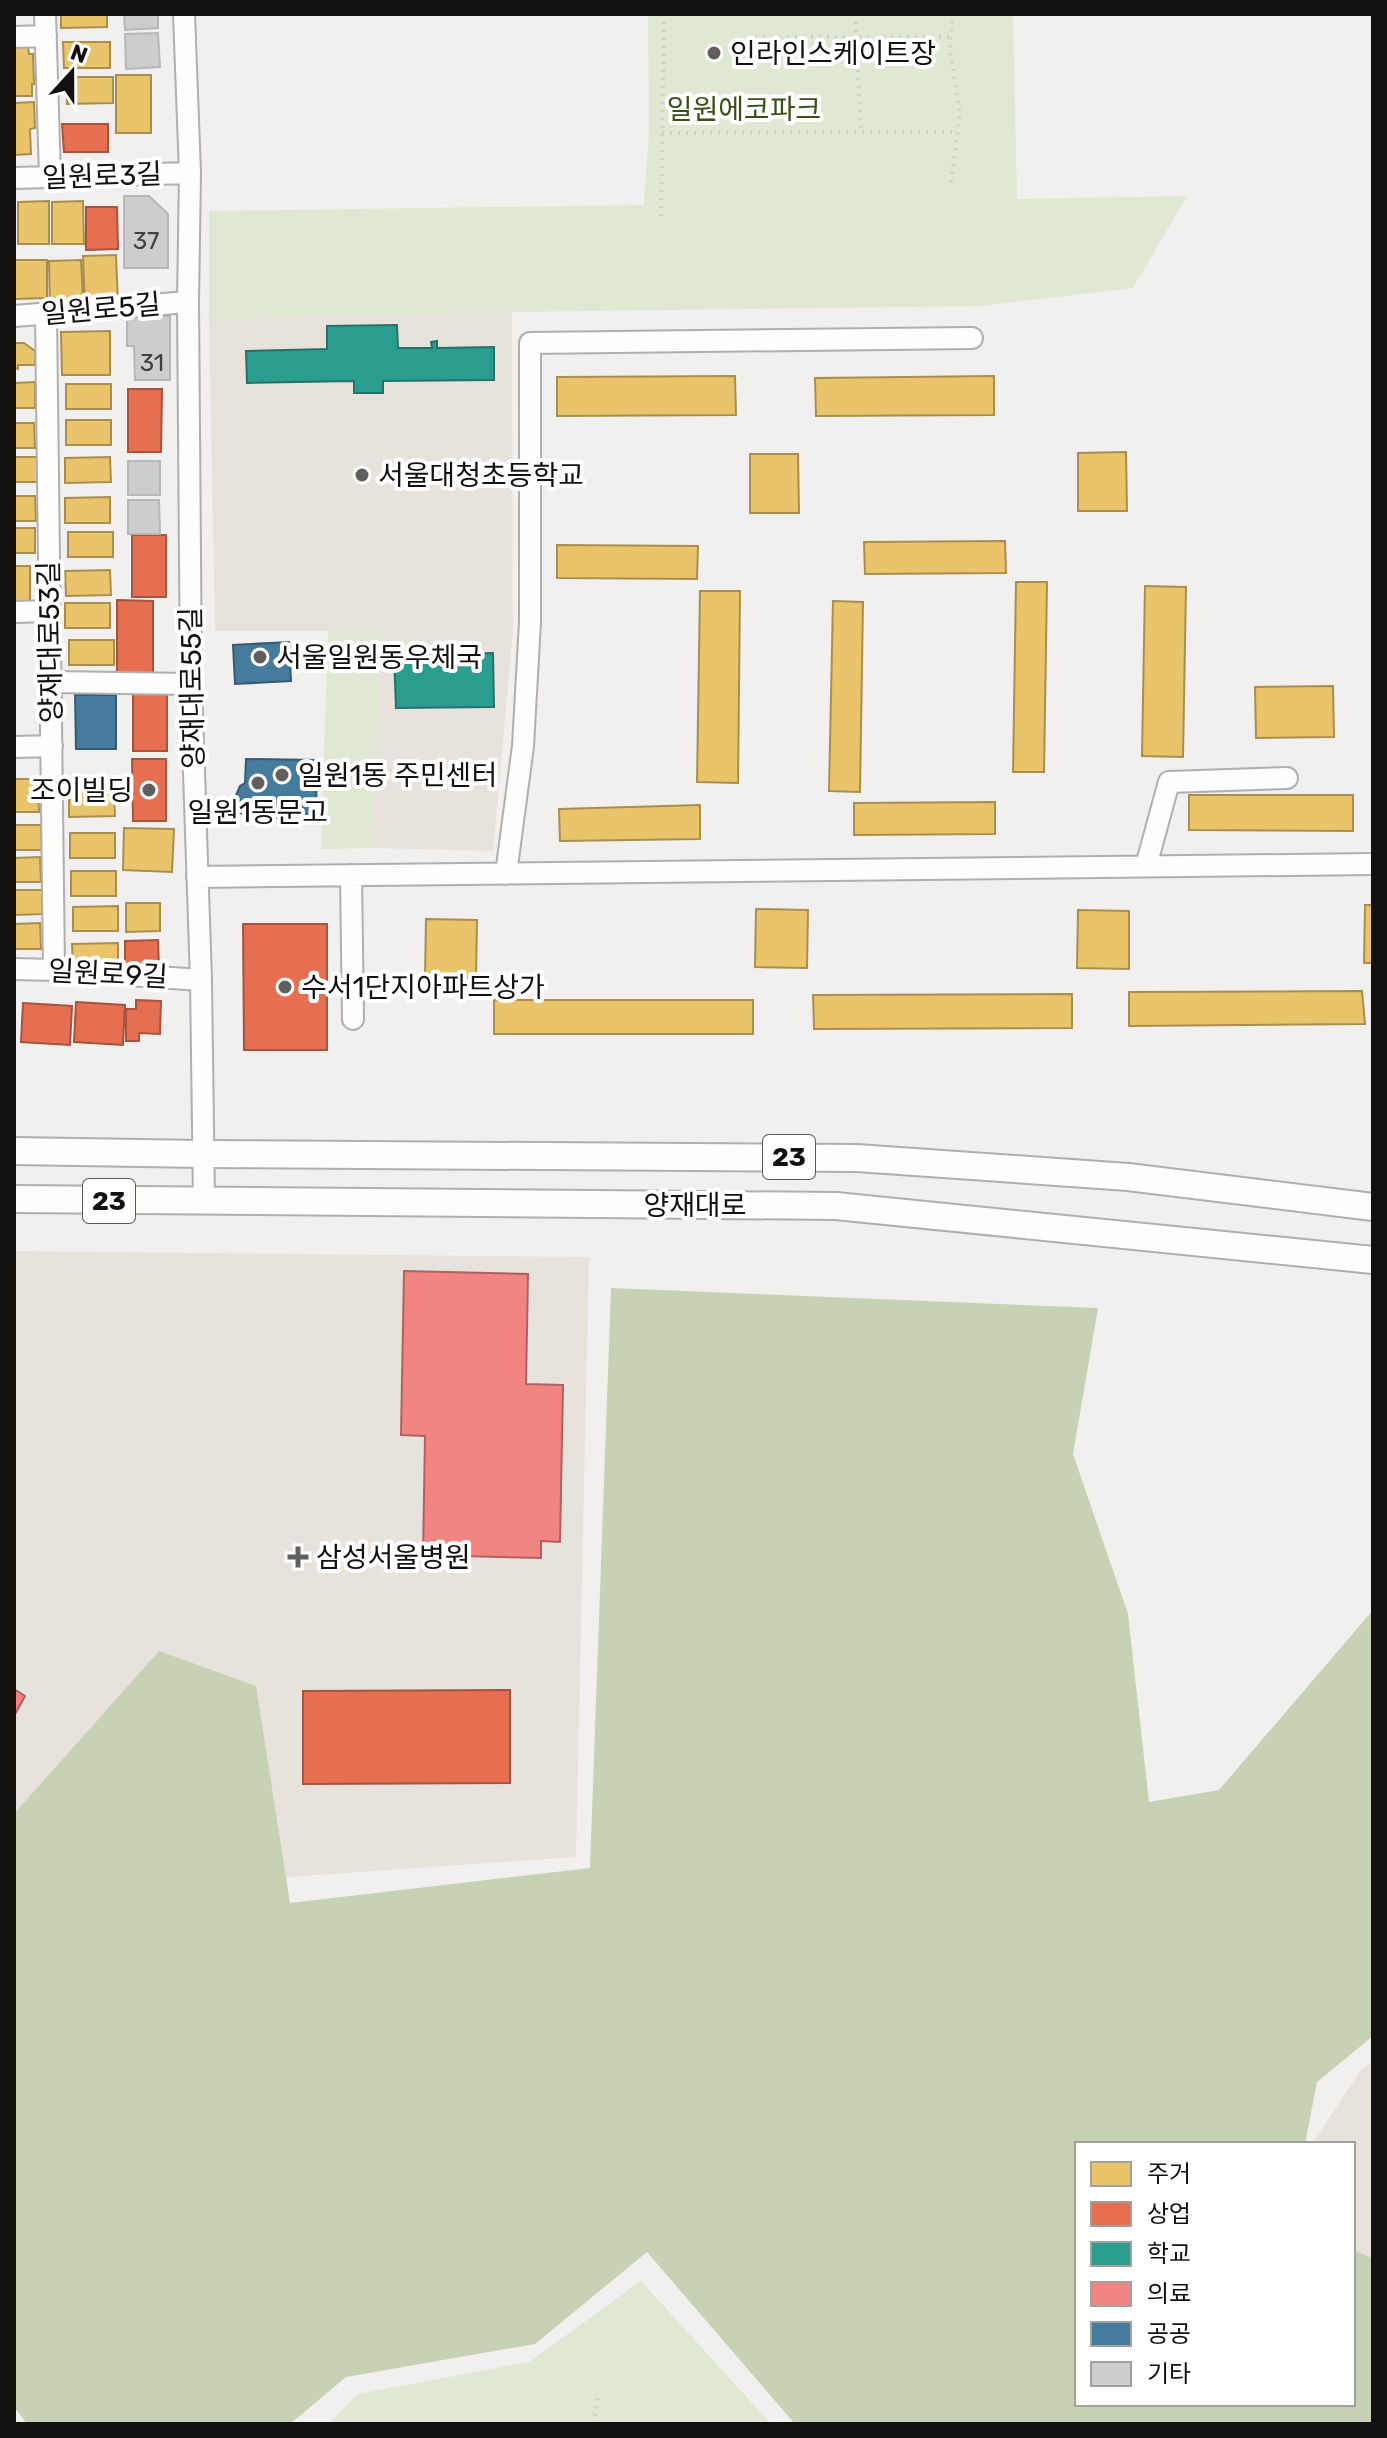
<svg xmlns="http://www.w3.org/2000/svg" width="1387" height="2438" viewBox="0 0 1387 2438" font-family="Rubik,'Noto Sans KR',sans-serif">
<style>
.built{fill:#e8e2dd}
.green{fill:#e0e7d2}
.forest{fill:#c7d1b4}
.homes{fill:#e9c46a;stroke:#a98e4f;stroke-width:2}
.shops{fill:#e76f51;stroke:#a7533e;stroke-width:2}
.schools{fill:#2a9d8f;stroke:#237369;stroke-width:2}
.health{fill:#f28482;stroke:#af6260;stroke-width:2}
.public{fill:#457b9d;stroke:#365b73;stroke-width:2}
.building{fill:#cecdce;stroke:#b8b7b7;stroke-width:2}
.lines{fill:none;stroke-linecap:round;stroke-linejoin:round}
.minor-casing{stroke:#b1afae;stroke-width:24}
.major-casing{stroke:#b1afae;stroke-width:30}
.path{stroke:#cfcfcf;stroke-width:4;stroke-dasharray:2 6;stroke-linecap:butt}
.minor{stroke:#fdfdfc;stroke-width:20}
.major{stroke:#fdfdfc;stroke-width:26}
.poi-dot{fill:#615f5e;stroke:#fff;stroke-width:3}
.labels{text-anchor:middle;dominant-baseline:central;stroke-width:8;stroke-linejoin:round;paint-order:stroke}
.number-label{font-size:24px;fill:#424040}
.shield{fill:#fff;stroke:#5a5858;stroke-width:2}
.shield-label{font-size:26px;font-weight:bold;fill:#131110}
.poi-label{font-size:28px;fill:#131110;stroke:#fff;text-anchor:start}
.park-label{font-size:28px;fill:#3c4e17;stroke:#fff}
.street-label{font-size:28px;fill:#131110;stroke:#fff}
</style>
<rect width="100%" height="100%" fill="#f2f0ee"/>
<path class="built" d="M512,312L513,630L493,851L374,848L379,631H215L209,320Z
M14,1251L589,1257L576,1857L261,1879L14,1904Z
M1373,2061V2263L1353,2262V2144H1312L1361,2070Z"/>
<path class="green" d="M648,14H1013L1017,199L1187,196L1133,288L981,306L512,312L209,320V211L644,205L649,131Z
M328,631H379L374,848L321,849Z
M641,2281L771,2424H328L358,2394L529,2362Z"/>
<path class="forest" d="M611,1288L1098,1308L1073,1454L1128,1614L1149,1802L1219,1790L1373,1610V2036L1317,2082L1305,2144H1077V2404H1353V2249L1373,2259V2424H795L647,2252L535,2344L346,2377L290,2424H27L14,2407V1814L159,1651L256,1686L290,1903L590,1868Z"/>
<path class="homes" d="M61,14H107V27L61,28Z
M63,42H110V68H64Z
M14,47H28L29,54H33L34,84H32V96H14Z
M116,75H151V133H116Z
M66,77H113V103L67,104Z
M34,102L35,128L30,129L31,154L14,155V103Z
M49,201V244H18V202Z
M83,201L84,244H52V202Z
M116,255L118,304L85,305L83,256Z
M14,260H47V298L15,299Z
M81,260L83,300L62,301L50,309L49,261Z
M110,331V375H62L61,332Z
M14,343H24L35,351V365H18V369L14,368Z
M735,376L736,415L557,416V377Z
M994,376V415L816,416L815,378Z
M35,382V408H14V383Z
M66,384H111V409H66Z
M66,420H111V445H66Z
M14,423H34L35,448H14Z
M1126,452L1127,511H1078V453Z
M750,454H798L799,513H750Z
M14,457H38V482H14Z
M110,457L111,482L65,483V458Z
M14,496H35L36,521H14Z
M110,497V523H65V498Z
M14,528H35V553H14Z
M68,532H113V557H68Z
M1005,541L1006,573L865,574L864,542Z
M557,545L698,546L697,579L557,578Z
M14,566H30V608H14Z
M110,570L111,595L66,596L65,571Z
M1016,582H1047L1044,772H1013Z
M1145,586L1186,587L1183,757L1142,756Z
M700,591H740L738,783L697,782Z
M833,601L863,602L860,792L829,791Z
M65,603H110V628H65Z
M69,640H114V665H69Z
M1333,686L1334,737L1256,738L1255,687Z
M14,779H38L39,812H14Z
M114,791L115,816L69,817V792Z
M1189,795H1353V831L1189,830Z
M995,802V834L854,835V803Z
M700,805V839L560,841L559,809Z
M14,825H41L42,850H14Z
M124,828L174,829L172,872L123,870Z
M70,833H115V858H70Z
M40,857L41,882H14V858Z
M71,871H116V896H71Z
M14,890H42V914L14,915Z
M126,903H160V931L126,932Z
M1365,905H1373V963H1364Z
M118,906V931H73V907Z
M756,909L808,910L807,968L755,967Z
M1078,910L1129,911V969L1077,968Z
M426,919L477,920L476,978L425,977Z
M40,923L41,949H14V924Z
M118,943V968H73L72,944Z
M1362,991L1365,1024L1129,1026V992Z
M1072,994V1028L814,1029L813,995Z
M494,1000H753V1034H494Z"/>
<path class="shops" d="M62,124H108V152H64Z
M86,207H117L118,249L86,250Z
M128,389H162L161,452H128Z
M132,535H166V597H132Z
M117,600L153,601V673H117Z
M133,689H167V751H133Z
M132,759H166V821H133Z
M243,924H327V1050H244Z
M158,940L159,969H125V941Z
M136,1000L161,1001L160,1034L139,1033V1041H126V1009H136Z
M76,1002L125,1005L123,1045L74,1042Z
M23,1003L72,1006L70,1045L21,1042Z
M510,1690V1783L303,1784V1691Z"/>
<path class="schools" d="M397,325L398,348H432L431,342L437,341V348L494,347V380L383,381V393H354V381L247,383L246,351L327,349V326Z
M493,653L494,707L396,708L394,655Z"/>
<path class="health" d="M404,1271L528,1274L526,1384L563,1385L560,1542L541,1541V1558L423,1555L425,1436L401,1435Z
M14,1689L25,1696L14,1716Z"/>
<path class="public" d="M289,642L291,681L235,684L233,645Z
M75,695H116V749H76Z
M246,759L317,760L316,817L251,819L239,812L234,800L240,786L245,783Z"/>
<path class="building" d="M124,14H158V28L125,30Z
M158,33L160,67L126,69L125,34Z
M124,196H149L168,214V268H124Z
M127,316H170V380H135L134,346H127Z
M128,461H160V495H128Z
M128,500H159L160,534H128Z"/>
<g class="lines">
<g class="minor-casing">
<path id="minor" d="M45,14L50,177
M184,14L190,173L188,302L191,684L201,980L204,1202
M14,37L46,36
M14,178L190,173
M46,314L54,970
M14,316L188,302
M14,612L50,611
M51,682L191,684
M14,747L52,746
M1146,866L1169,782L1287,778
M506,874L523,746L530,622V343L972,338
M351,875L353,1019
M197,877L1373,864
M14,969L54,970L201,980"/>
</g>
<g class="major-casing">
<path id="major" d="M14,1151L203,1154L857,1158L1128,1177L1373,1207
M14,1199L836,1206L1373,1260"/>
</g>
<path class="path" d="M855,14L861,131
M755,37H951
M662,133L958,132
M951,182L960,115L950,49L952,14
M661,216L664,14
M594,2424L598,2396"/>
<use href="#minor" class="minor"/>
<use href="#major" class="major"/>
</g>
<g class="poi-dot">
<circle cx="714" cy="53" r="8"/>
<circle cx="362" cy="475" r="8"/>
<circle cx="260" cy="657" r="8"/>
<circle cx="282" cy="775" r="8"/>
<circle cx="258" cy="783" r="8"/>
<circle cx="149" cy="790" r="8"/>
<circle cx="285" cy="987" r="8"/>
<path d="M294 1545h8v8h8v8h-8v8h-8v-8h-8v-8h8z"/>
</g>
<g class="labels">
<g class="number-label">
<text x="146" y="241">37</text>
<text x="152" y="363">31</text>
</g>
<g class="shield">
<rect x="763" y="1135" width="52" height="44" rx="6"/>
<rect x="83" y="1179" width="52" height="44" rx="6"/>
</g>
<g class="shield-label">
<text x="789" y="1157">23</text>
<text x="109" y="1201">23</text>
</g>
<g class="poi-label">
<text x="730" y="53">인라인스케이트장</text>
<text x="378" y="475">서울대청초등학교</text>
<text x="276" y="657">서울일원동우체국</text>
<text x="298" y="775">일원1동 주민센터</text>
<text x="133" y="790" text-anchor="end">조이빌딩</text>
<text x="258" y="812" text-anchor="middle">일원1동문고</text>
<text x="301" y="987">수서1단지아파트상가</text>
<text x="316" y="1557">삼성서울병원</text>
</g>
<g class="park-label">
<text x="744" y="109">일원에코파크</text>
</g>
<g class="street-label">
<text transform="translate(102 176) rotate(-2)">일원로3길</text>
<text transform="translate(101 309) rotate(-5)">일원로5길</text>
<text transform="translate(50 642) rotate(-91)">양재대로53길</text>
<text transform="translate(192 688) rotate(-91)">양재대로55길</text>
<text transform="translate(108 974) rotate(3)">일원로9길</text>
<text x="695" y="1205">양재대로</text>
</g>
</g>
<rect width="1387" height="2438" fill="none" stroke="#131110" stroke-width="32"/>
<rect x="1075" y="2142" width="280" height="264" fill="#ffffff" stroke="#a1a09f" stroke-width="2"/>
<rect x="1091" y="2162" width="40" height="24" fill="#e9c46a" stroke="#a1a09f" stroke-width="2"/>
<text x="1147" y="2182" font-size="24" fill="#131110">주거</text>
<rect x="1091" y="2202" width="40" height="24" fill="#e76f51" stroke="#a1a09f" stroke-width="2"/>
<text x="1147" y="2222" font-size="24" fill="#131110">상업</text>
<rect x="1091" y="2242" width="40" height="24" fill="#2a9d8f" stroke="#a1a09f" stroke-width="2"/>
<text x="1147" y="2262" font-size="24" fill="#131110">학교</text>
<rect x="1091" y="2282" width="40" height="24" fill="#f28482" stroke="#a1a09f" stroke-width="2"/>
<text x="1147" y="2302" font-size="24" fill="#131110">의료</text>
<rect x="1091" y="2322" width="40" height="24" fill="#457b9d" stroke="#a1a09f" stroke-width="2"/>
<text x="1147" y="2342" font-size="24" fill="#131110">공공</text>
<rect x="1091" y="2362" width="40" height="24" fill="#cecdce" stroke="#a1a09f" stroke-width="2"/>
<text x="1147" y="2382" font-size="24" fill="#131110">기타</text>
<g transform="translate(72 72) rotate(21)" stroke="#ffffff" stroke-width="6" paint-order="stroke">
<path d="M0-6L14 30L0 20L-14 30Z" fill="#131110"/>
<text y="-12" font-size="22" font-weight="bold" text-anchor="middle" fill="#131110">N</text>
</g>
</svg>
